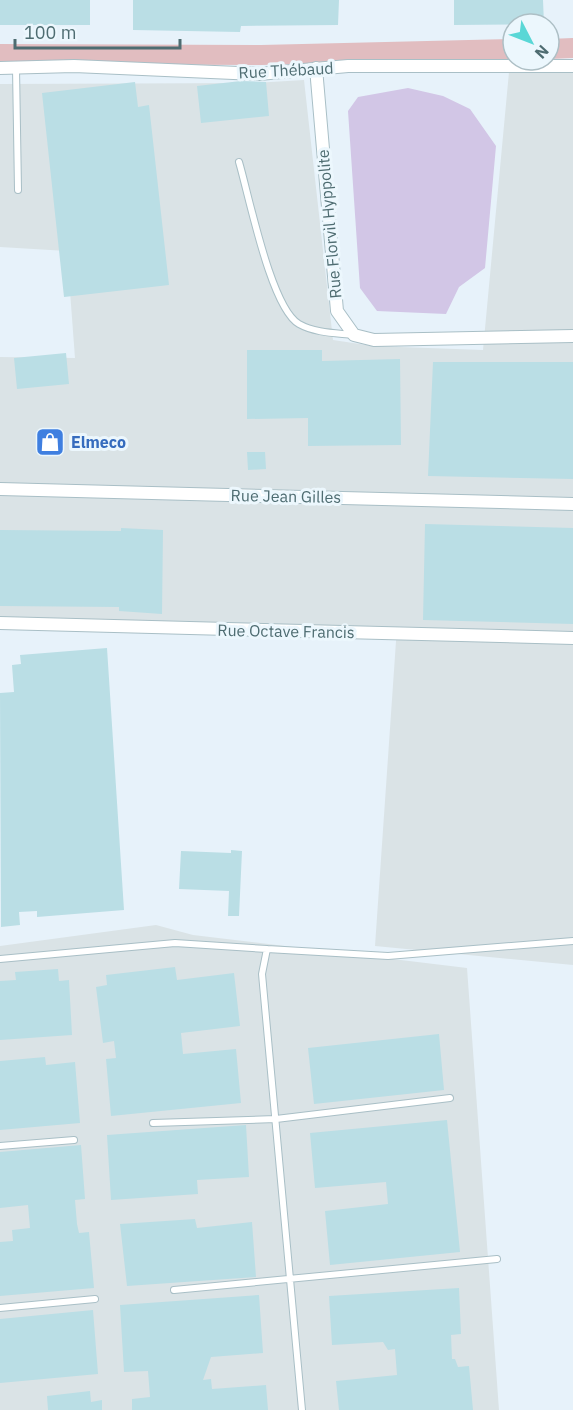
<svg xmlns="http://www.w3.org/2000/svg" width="573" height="1410" viewBox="0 0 573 1410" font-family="'IBM Plex Sans',sans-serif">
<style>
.industrial{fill:#dae3e6}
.green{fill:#d2c6e6}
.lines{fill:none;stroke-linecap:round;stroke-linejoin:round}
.river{stroke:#e1bdc0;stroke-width:20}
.building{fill:#badee5}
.lane-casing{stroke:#a9bfc6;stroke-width:8}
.street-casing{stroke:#a9bfc6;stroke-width:14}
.lane{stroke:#fff;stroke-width:6}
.street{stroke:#fff;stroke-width:12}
.labels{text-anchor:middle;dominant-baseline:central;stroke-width:6;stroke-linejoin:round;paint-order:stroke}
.street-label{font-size:16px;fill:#4e6c71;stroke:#ecf7fd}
.shop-label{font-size:16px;font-weight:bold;fill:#366cbe;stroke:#ecf7fd;text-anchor:start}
</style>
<rect width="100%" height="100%" fill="#e7f2fa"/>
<path class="industrial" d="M509,72L573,73V965L375,946L397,627L0,620V357L75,358L67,251L0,247V84L254,83L304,80L333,340L373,346L483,350Z
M156,925L193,935L467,968L499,1410H0V946Z"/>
<path class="green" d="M408,88L443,96L470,109L496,146L485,268L459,287L446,314L377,311L360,288L348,111L358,97Z"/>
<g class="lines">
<path class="river" d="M549,49L573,48
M0,54L261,55L513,49"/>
</g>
<path class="building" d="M0,0H90V25H0Z
M133,0H339L338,25L241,26L240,32L133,30Z
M454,0H543L544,24L454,25Z
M241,81L266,82L269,116L201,123L197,86Z
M135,82L138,107L149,105L169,285L64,297L42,93Z
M247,350H322V361L400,359L401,445L308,446V418L247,419Z
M66,353L69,384L17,389L14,358Z
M433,362H573V479L428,476Z
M247,452H265L266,469L248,470Z
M425,524L573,528V624L423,620Z
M121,528L163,530L162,614L119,611V607L0,606V530L121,531Z
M107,648L124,910L37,917V911L19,912L20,925L1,927L0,693L14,692L12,665L21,664L20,655Z
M231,850L242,851L239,916H228L229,891L179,889L181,851L231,853Z
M175,967L177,980L234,973L240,1026L181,1033L183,1054L236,1049L241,1103L111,1116L106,1059L116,1058L114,1041L103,1043L96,987L107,985L106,975Z
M58,969L59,981L69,980L72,1035L0,1040V981L16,980L15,972Z
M439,1034L444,1090L314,1104L308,1048Z
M45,1057L46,1065L75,1062L80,1123L0,1130V1061Z
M447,1120L460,1252L330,1265L325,1211L388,1204L386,1182L315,1188L310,1133Z
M246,1125L249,1177L197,1180L198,1194L111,1200L107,1135Z
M81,1145L85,1199L75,1200L77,1224L79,1233L89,1232L94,1288L0,1296V1242L13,1241L12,1230L30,1228L28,1205L0,1208V1152Z
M195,1219L197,1228L252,1222L256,1277L127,1286L120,1224Z
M459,1288L461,1334L451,1335L452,1359H455L458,1367L469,1366L473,1410H339L336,1381L397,1375L395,1349L388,1350L383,1342L332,1345L329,1296Z
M259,1295L263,1353L211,1357L203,1380L211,1379L212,1389L266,1385L268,1410H132V1399L150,1397L148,1371L124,1372L120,1305Z
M93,1310L98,1374L0,1383V1319Z
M90,1391L91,1402L102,1400V1410H48L47,1396Z"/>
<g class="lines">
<g class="lane-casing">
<path id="lane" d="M16,68L18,190
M239,162C249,196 271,308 299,324C315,333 336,333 353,335
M267,949L388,956L573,941
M0,959L175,943L267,949L262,974L302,1410
M153,1123L276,1119L450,1098
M0,1146L74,1140
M174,1290L497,1259
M0,1308L95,1299"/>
</g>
<g class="street-casing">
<path id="street" d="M0,68L74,66L259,74L348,66H573
M316,68L337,311L354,335L374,340L573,336
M0,489L573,504
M0,623L573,638"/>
</g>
<use href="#lane" class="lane"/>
<use href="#street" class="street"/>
</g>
<defs>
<g id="shop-square" transform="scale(1.5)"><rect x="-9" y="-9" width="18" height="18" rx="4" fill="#3f7fe0" stroke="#ecf7fd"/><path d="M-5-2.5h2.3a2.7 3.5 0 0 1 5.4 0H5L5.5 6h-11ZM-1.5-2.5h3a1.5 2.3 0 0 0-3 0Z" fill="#fff"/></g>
</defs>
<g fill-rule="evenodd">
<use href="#shop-square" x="50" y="442"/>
</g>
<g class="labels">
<g class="street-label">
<text transform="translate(286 70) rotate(-3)">Rue Thébaud</text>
<text transform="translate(329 224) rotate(-95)">Rue Florvil Hyppolite</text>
<text transform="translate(286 496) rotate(1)">Rue Jean Gilles</text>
<text transform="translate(286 631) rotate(1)">Rue Octave Francis</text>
</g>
<g class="shop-label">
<text x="71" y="442">Elmeco</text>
</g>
</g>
<g transform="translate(531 42) rotate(132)"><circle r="28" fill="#ecf7fd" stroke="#adbfc5" stroke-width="1.5"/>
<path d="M0-4.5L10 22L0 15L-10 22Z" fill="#59d7d6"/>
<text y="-9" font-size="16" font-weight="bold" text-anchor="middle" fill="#4e6c71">N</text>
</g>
<path d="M15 39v9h165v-9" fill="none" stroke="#4e6c71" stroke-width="3"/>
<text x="24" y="39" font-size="18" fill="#4e6c71" stroke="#ecf7fd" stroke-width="4.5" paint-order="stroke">100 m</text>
</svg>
